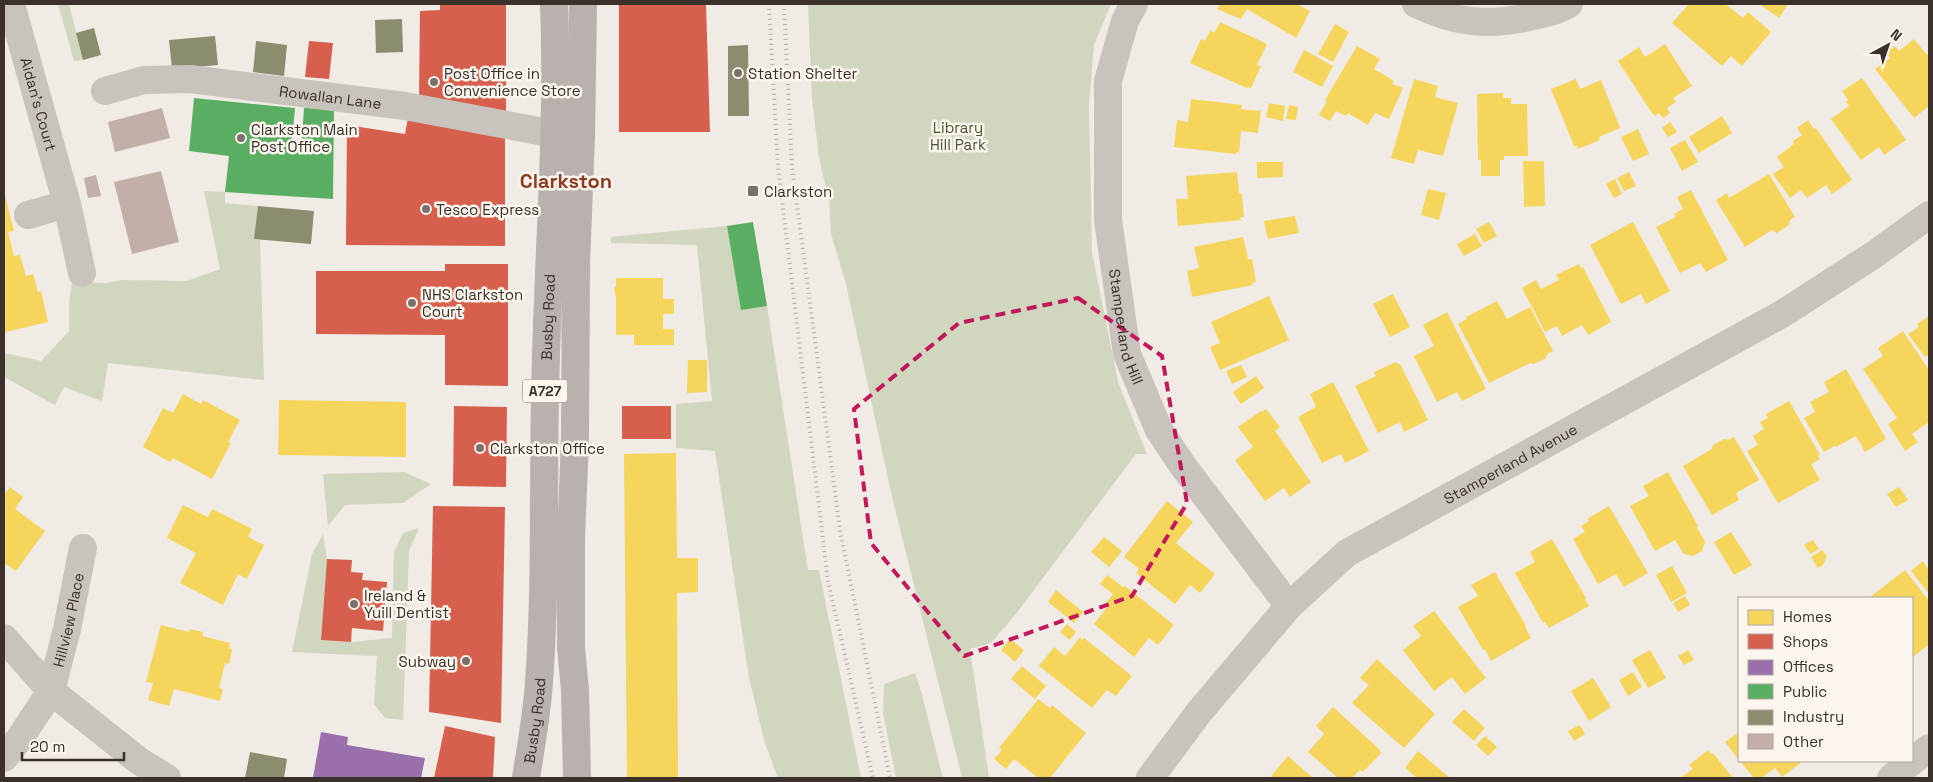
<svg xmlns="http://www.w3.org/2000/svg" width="1933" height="782" viewBox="0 0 1933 782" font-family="'Space Grotesk',sans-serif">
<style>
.green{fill:#d1d6bf}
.homes{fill:#f6d55c}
.shops{fill:#d6604d}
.offices{fill:#9970ab}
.public{fill:#5aae61}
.industry{fill:#8c8c6e}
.building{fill:#c3afa7}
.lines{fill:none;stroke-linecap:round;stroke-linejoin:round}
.minor{stroke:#c9c3be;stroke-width:28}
.primary{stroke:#b8b1ad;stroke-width:28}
.rail{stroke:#b1aca8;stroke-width:4;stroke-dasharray:1 4;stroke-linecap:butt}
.marked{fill:none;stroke:#c2185b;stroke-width:4;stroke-dasharray:10 6;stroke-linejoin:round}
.poi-dot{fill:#7a716c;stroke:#fbf5ee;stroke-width:2}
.labels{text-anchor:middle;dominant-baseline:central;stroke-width:5;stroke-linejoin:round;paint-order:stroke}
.shield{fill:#fbf5ee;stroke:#756b66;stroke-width:1}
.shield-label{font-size:14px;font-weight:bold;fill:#3b302b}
.poi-label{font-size:15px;fill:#3b302b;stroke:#fbf5ee;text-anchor:start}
.street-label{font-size:15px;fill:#3b302b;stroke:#fbf5ee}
.park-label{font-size:15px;fill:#4a5a2e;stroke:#fbf5ee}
.district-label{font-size:20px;font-weight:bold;fill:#8c3b22;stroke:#fbf5ee}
</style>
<rect width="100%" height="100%" fill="#f0ebe5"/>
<path class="green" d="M58,4H69L83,60L74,61Z
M808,4H1111L1094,45L1089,106L1092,252L1118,382L1147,454H1136L1016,614L991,643L970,649L989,778H962L892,497L846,284L831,234L829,200L819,158L812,98Z
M204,191L225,192V203L258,206L255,239L260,240L264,380L108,363L102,401L64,387L55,405L4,377V353L41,361L69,331V303L72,282L107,283L121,280L187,281L220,269Z
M727,226L741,309L767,306L808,570H819L861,778H778L765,743L749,678L715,451L676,448V404L712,401L697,245L611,243V237Z
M404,472L431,484L403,503L345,505L328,526L323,474Z
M419,528L409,551L403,720L385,718L374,704L377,656L292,652L312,554L323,534L327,559L321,640L351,642L392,638L394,552L403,533Z
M915,673L922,694L943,778H896L883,713L884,684Z"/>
<path class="homes" d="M1220,4H1297L1310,11L1296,38L1247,9L1241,19L1217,9Z
M1689,4H1725L1743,18L1748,12L1771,32L1742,66L1731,56L1722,66L1672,23Z
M1759,4H1784L1787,6L1779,18Z
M1220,22L1267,44L1257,65L1261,66L1251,88L1247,87V88L1190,63L1201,39L1205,41L1210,31L1215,32Z
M1335,24L1349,32L1333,62L1318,54Z
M1914,39L1927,55L1929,53V106L1914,118L1875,69L1890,58L1886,53L1895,46L1899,51Z
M1665,44L1692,86L1673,98L1676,102L1667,108L1670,113L1663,118L1659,113L1655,116L1652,113L1618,61L1639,47L1645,57Z
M1357,46L1380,59L1374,69L1394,81L1392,84L1403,88L1389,119L1375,113L1368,125L1348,113L1346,116L1336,111L1330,121L1319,115L1327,101L1325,100Z
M1304,50L1333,66L1322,87L1293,72Z
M1862,78L1906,140L1884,155L1879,147L1861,160L1831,119L1849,106L1846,102L1848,100L1842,91Z
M1414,79L1438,86L1435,97L1458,103L1443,156L1418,150L1414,164L1391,158Z
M1576,79L1580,89L1601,80L1620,128L1599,137L1600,140L1578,149L1577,146H1574L1551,89Z
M1503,93V98H1511V104H1527L1528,156H1504V160H1500V176H1481V160H1478L1477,94Z
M1191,99L1242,105L1241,109L1261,111L1258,133L1241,131L1239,153L1236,152V154L1174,147L1177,120L1188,122Z
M1269,103L1285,106L1283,121L1266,117Z
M1289,105L1298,107L1296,120L1286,119Z
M1722,116L1732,133L1699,153L1689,137Z
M1808,120L1814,129L1816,128L1852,180L1832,194L1826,185L1807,198L1801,190L1790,198L1773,174L1784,167L1777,157L1794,144L1793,141L1802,135L1797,128Z
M1670,122L1677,132L1668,137L1662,128Z
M1638,129L1649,154L1633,161L1621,137Z
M1685,140L1698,162L1682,171L1670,148Z
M1523,161H1544L1545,206L1524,207Z
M1257,162H1283V177L1257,178Z
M1237,172L1239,193L1242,194L1244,217H1240L1241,220L1178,226L1176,199H1188L1186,176Z
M1629,172L1636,186L1624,191L1617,178Z
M1769,174L1795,217L1790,220L1789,225L1777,233L1772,230L1745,247L1716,200L1727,193L1729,198Z
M1615,179L1622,194L1614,198L1606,184Z
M1428,189L1446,193L1439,220L1421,215Z
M1691,190L1728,260L1706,272L1700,263L1680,273L1656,227L1676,217L1674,214L1683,209L1677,197Z
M4,192L14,231L8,232L14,256L20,255L26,276L33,274L38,292L41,291L48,322L6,332L4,331Z
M1295,216L1299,233L1268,239L1264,221Z
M1489,222L1497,236L1484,243L1476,229Z
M1633,222L1670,291L1646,304L1641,294L1621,304L1590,245Z
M1475,234L1482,246L1464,256L1457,244Z
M1243,237L1248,259H1252L1256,282L1252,283L1253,285L1192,297L1187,271L1199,268L1194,247Z
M1579,264L1581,268L1583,267L1611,322L1588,335L1582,325L1562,336L1557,326L1545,332L1522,288L1536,280L1541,289L1559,280L1556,275Z
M616,278H663V299H674V314H663V329H674V345H634V335H616V298L614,288L616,286Z
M1393,294L1410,327L1390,337L1373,304Z
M1269,296L1289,340L1220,370L1210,347L1220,343L1211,322Z
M1497,301L1507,319L1530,307L1553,351L1547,354L1546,358L1534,364L1530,363L1489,383L1458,324L1467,319L1466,317Z
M1447,312L1486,389L1462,401L1457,392L1437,402L1414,356L1434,346L1423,325Z
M1929,316V354L1925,357L1908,334L1919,327L1917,324Z
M1903,331L1929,370V422L1912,434L1918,442L1905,451L1888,424L1897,418L1863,369L1883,356L1878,348Z
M688,360H707V392L687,393Z
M1396,362L1398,364H1400L1428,420L1404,432L1400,422L1378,433L1355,386L1376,376L1374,372Z
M1241,365L1247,377L1232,384L1226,371Z
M1846,369L1886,439L1865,452L1856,436L1836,447L1834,446L1824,452L1804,418L1815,412L1810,402L1829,392L1824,382Z
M1256,376L1264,388L1241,404L1233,392Z
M1333,382L1369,451L1345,463L1341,454L1322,463L1298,417L1316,407L1310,394Z
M183,394L201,404L203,400L240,420L228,442L231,443L212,479L173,458L170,462L143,447L163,408L173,413Z
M279,400L406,402V457L278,455Z
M1789,401L1820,455L1818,456L1820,459L1811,464L1820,480L1778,503L1747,451L1758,445L1753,436L1764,429L1760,422L1768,418L1766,414Z
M1266,409L1280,427L1275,431L1311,482L1290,497L1284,488L1265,501L1235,460L1253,447L1238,427L1261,411L1262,412Z
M1734,437L1759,480L1736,493L1739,500L1712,515L1683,466L1712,449L1713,445L1724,439L1728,440Z
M676,453L677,558H698V592L677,593L678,778H627L624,454Z
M1668,472L1698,526L1697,527L1705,542L1702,551L1693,556L1684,554L1675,540L1655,551L1630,506L1649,496L1643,486Z
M10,487L23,497L15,509L45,531L16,571L4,563V495Z
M1899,487L1908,500L1896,507L1887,494Z
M1167,501L1193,522L1176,543L1215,574L1200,593L1190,585L1175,604L1136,573L1139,569L1124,557Z
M183,505L208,517L212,509L252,529L248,537L264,545L247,579L238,574L223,605L180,583L196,553L167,538Z
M1609,506L1648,573L1624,587L1616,574L1598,584L1573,539L1585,532L1581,526L1589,521L1587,519Z
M1731,532L1752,565L1734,575L1714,542Z
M1104,537L1122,551L1109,567L1091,552Z
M1552,539L1586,598L1585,599L1589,606L1549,628L1545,622L1543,623L1515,573L1535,562L1530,552Z
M1813,540L1819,549L1810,554L1804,545Z
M1822,550L1827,556L1823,565L1818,568L1811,557Z
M1923,561L1929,570V594L1911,571Z
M1672,566L1687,593L1671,602L1656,575Z
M1905,570L1929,601V644L1912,658V598H1869Z
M1495,572L1526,626L1525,627L1531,638L1491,661L1485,649L1483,650L1458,607L1478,596L1471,585Z
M1107,575L1123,587L1125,586L1174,625L1158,645L1149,638L1134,657L1094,624L1108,606L1106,603L1113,594L1100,584Z
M1056,590L1083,612L1074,623L1048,602Z
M1685,596L1690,605L1678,612L1673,603Z
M1434,611L1486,678L1465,694L1452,677L1434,691L1403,650L1421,636L1413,626Z
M1067,624L1076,632L1070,640L1060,632Z
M161,625L189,632L190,629L203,632L202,636L230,643L229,648L232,649L229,664L225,663L219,688L223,689L220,701L174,689L169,706L148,700L153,683L146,682Z
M1080,637L1082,640L1084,638L1132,676L1116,696L1107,690L1092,708L1039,666L1054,647L1065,656Z
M1010,639L1024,650L1015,662L1001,650Z
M1650,650L1666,678L1648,688L1632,660Z
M1688,650L1694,660L1684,665L1678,656Z
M1377,659L1435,714L1404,748L1352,703L1369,685L1360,678Z
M1022,666L1046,686L1035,699L1011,679Z
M1633,672L1642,687L1628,696L1619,680Z
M1593,678L1611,707L1589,721L1571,691Z
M1038,699L1050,708L1052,705L1086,733L1050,778H1038L1014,759L1006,769L994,759L1002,750L999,748Z
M1333,707L1379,749L1381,753L1363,772L1360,770L1352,778H1338L1308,752L1324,734L1316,726Z
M1464,709L1485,728L1474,741L1452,722Z
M1580,725L1585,734L1574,741L1568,731Z
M1739,732V760L1725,742Z
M1485,736L1497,747L1488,756L1476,745Z
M1708,750L1712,754L1713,753L1733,778H1680L1693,769L1689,765Z
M1418,751L1450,778H1417L1405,768Z
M1288,756L1298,765L1313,778H1273L1271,776Z
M1740,761H1803L1782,777L1775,768L1761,778H1754Z"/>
<path class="shops" d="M440,4H506V114L419,98L420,11L440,10Z
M619,4H706L710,132H619Z
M309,41L333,43L329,79L305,77Z
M408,118L505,133V246L346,245L347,125L405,134Z
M445,264H508V386L445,385V335L316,334V271H445Z
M454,406L507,407L506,487L453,486Z
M622,406H671V439H622Z
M433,506L505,507L501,723L429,712Z
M327,559L352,560L351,572L363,573L362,580L387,582L383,631L352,628L351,642L321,640Z
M445,726L495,737L493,778H434Z"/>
<path class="offices" d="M321,732L348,737L347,745L425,758L421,778H313Z"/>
<path class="public" d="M194,98L295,108L291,151L301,152L304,108L334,109L333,199L225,192L229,156L189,151Z
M753,222L767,306L741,310L727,226Z"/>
<path class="industry" d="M402,19L403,52L376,53L375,20Z
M94,28L101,55L83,60L76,33Z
M215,36L218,65L172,69L169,40Z
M256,41L287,45L284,76L253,72Z
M748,45L749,116H728V46Z
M258,206L314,211L311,244L254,239Z
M250,752L287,759L284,778H245Z"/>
<path class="building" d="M162,108L170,138L115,152L108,122Z
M161,171L179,242L132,254L114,182Z
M96,175L101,196L88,198L84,178Z"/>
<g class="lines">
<g class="minor">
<path id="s1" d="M11,4L67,204L82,273"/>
<path id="s2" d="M1134,4L1125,21L1108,81V220L1127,354L1159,430L1183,466L1289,606"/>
<path d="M1416,4C1455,23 1487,26 1529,17C1542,14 1558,11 1569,4"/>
<path id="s3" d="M105,91L144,80L190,79L405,106L555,134"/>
<path d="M28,215L67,204"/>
<path d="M4,638L51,691L139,761L167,778"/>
<path id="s4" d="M4,758L20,738L51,691L67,629L83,548"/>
<path id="s5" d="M1150,778L1200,711L1289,606L1347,553L1782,314L1872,256L1929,215"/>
<path d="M1891,778L1929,748"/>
</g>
<g class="primary">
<path id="s6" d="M526,778C531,746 537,714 539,682C546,587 543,492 545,397C547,266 559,135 554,4"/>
<path d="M577,778L575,690L571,648V540L575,439L576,263L581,138L583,4"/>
</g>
<path class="rail" d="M769,4L778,167L828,581L873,778
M784,4L792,167L840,530L890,778"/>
</g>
<path class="marked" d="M1078,298L1162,356L1187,503L1132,596L964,656L871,543L854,409L959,323Z"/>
<g class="poi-dot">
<circle cx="738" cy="73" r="5"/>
<circle cx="434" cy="82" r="5"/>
<circle cx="241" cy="138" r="5"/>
<rect x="747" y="185" width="12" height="12" rx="2.5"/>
<circle cx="426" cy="209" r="5"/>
<circle cx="412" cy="303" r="5"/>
<circle cx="480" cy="448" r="5"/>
<circle cx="354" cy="604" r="5"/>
<circle cx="466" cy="661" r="5"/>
</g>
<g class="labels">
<rect class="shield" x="522.5" y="379.5" width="45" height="23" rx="4"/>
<g class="shield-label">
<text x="545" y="391">A727</text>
</g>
<g class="poi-label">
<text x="444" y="73">Post Office in<tspan x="444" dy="17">Convenience Store</tspan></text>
<text x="748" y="73">Station Shelter</text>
<text x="251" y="129">Clarkston Main<tspan x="251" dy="17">Post Office</tspan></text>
<text x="764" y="191">Clarkston</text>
<text x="436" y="209">Tesco Express</text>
<text x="422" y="294">NHS Clarkston<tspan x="422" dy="17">Court</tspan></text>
<text x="490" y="448">Clarkston Office</text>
<text x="364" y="595">Ireland &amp;<tspan x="364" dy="17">Yuill Dentist</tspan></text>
<text x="456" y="661" text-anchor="end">Subway</text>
</g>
<g class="street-label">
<text stroke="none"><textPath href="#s3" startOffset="228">Rowallan Lane</textPath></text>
<text stroke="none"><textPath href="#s1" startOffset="104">Aidan's Court</textPath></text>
<text stroke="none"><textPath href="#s6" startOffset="462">Busby Road</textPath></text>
<text stroke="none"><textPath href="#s2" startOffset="329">Stamperland Hill</textPath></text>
<text stroke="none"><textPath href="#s5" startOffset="486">Stamperland Avenue</textPath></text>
<text stroke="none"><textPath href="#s4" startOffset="155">Hillview Place</textPath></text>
<text stroke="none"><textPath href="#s6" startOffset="58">Busby Road</textPath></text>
</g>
<g class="park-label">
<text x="958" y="127">Library<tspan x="958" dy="17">Hill Park</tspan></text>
</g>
<g class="district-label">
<text x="566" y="181">Clarkston</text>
</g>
</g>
<rect width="1933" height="782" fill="none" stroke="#3b302b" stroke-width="10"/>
<rect x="1738" y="597" width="175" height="165" fill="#fbf5ee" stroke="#aea6a0"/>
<rect x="1748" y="610" width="25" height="15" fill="#f6d55c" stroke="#aea6a0"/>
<text x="1783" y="622" font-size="15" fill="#3b302b">Homes</text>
<rect x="1748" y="634" width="25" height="15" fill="#d6604d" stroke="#aea6a0"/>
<text x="1783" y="647" font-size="15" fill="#3b302b">Shops</text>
<rect x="1748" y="660" width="25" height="15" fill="#9970ab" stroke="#aea6a0"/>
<text x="1783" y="672" font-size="15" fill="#3b302b">Offices</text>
<rect x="1748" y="684" width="25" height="15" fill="#5aae61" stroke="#aea6a0"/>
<text x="1783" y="697" font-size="15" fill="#3b302b">Public</text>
<rect x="1748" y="710" width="25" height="15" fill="#8c8c6e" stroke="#aea6a0"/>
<text x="1783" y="722" font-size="15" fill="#3b302b">Industry</text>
<rect x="1748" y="734" width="25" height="15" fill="#c3afa7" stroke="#aea6a0"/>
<text x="1783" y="747" font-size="15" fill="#3b302b">Other</text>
<g transform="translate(1888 45) rotate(40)" stroke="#fbf5ee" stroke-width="4" paint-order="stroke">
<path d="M0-4L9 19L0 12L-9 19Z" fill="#3b302b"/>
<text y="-8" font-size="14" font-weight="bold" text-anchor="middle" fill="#3b302b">N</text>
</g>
<path d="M22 752v8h102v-8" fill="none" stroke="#3b302b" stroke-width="2.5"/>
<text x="30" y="752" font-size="15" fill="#3b302b" stroke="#fbf5ee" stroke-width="4" paint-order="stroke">20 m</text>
</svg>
